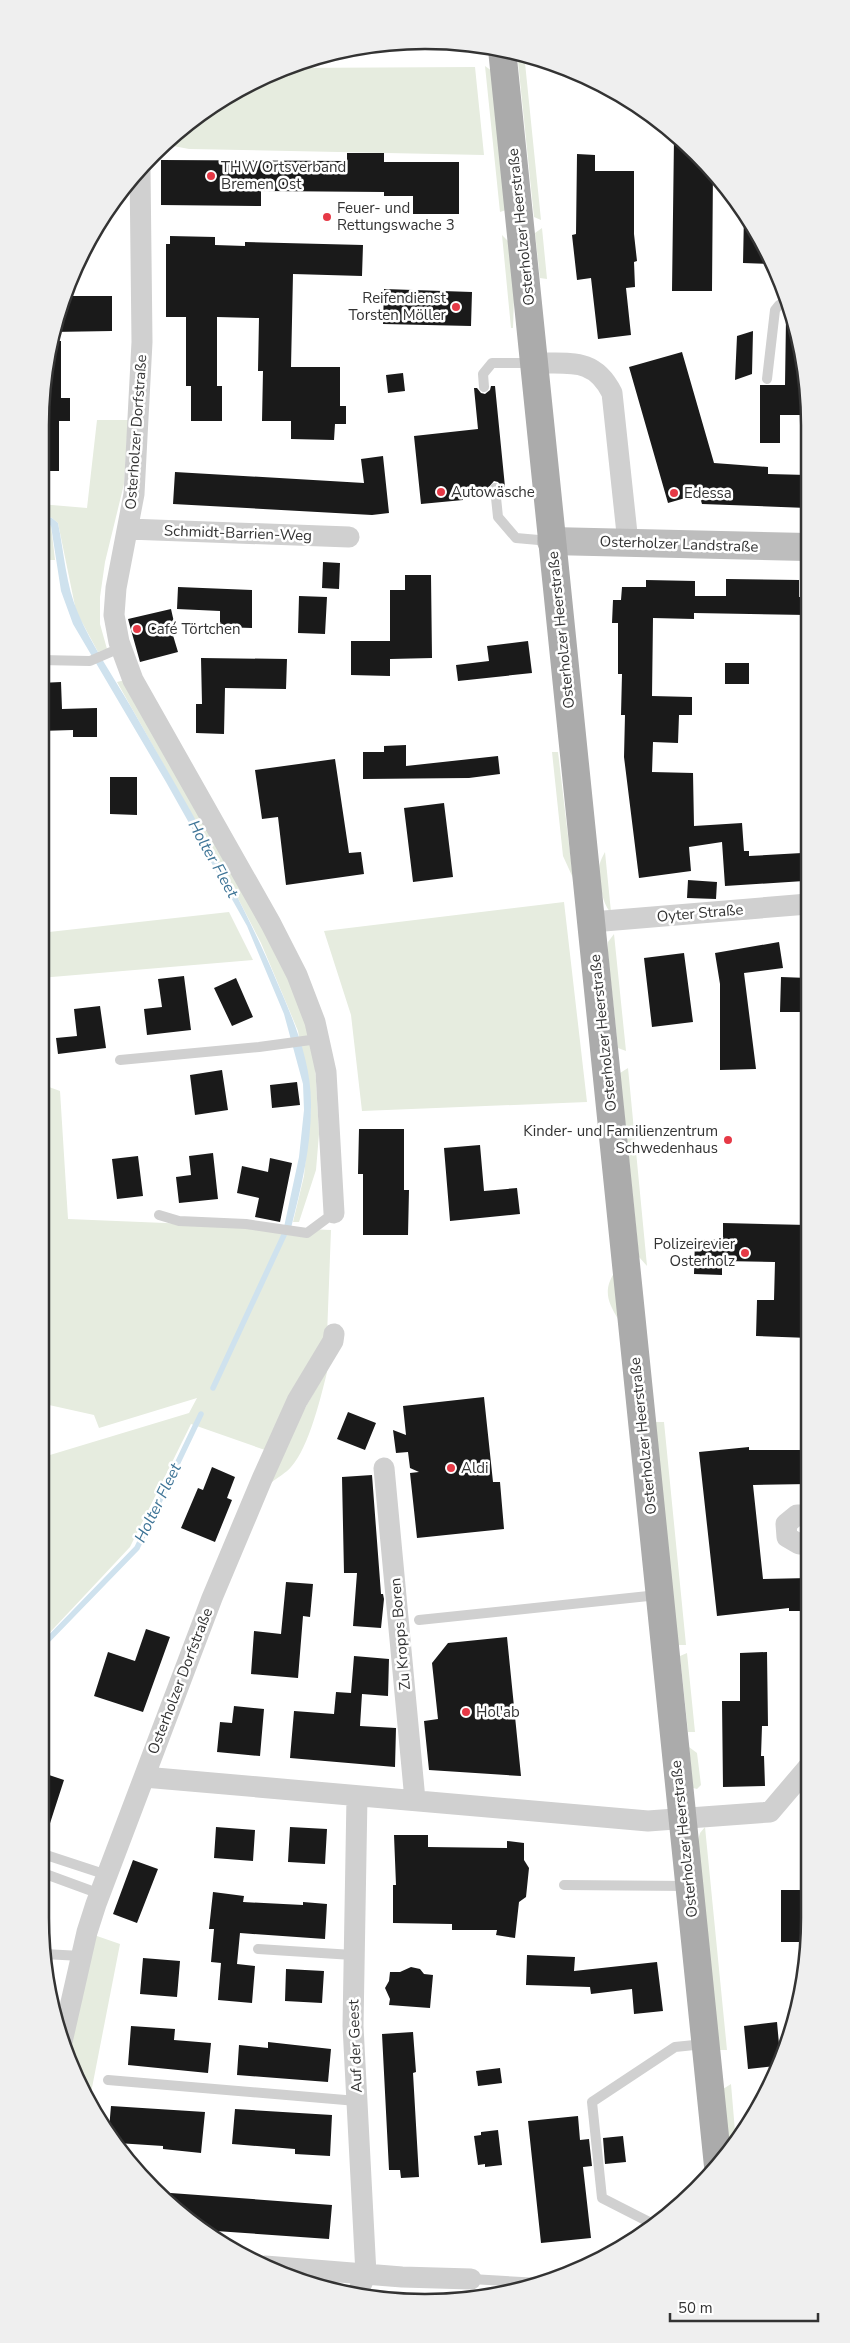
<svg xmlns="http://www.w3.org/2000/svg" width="850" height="2343" viewBox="0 0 850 2343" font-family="'Nunito Sans',sans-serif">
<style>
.green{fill:#e6ecdf}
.water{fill:#cfe2ee}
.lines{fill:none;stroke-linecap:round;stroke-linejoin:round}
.stream{stroke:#cfe2ee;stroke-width:5.5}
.building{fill:#1a1a1a}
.service{stroke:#d0d0d0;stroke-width:10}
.minor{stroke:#d0d0d0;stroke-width:21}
.secondary{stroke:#bdbdbd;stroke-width:28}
.primary{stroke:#ababab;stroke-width:28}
.poi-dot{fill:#e63946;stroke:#fff;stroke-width:2}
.labels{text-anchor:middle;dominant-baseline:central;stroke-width:5;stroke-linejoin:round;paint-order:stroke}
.poi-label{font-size:15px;fill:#333;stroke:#fff;text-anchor:start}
.street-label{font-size:15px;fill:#333;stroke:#fff}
.water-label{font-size:16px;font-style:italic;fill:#3f7597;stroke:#fff}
.rim{fill:none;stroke:#333;stroke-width:2.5}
</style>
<rect width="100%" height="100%" fill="#fff"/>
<path class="green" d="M517,52L524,53L541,220L534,217Z
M485,66L492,71L506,210L500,212Z
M475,67L484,155L189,149L163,144L171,136L232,92L284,68Z
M542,228L547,279L540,278L535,233Z
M502,235L509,242L514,298L513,328H511Z
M97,420H128L124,484L105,562L100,597V624L107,649L98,652L76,611L58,523L52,518L40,514V504L87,508Z
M40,520L51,526L55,560H40Z
M125,680L285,964L306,1021L315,1063L319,1134L316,1170L299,1222H293L304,1176L311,1106L298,1031L261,943L228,879L117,682Z
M552,752H558L573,878L563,856Z
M605,852L611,912C602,906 597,873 600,863C601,859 603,856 605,852Z
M564,902L587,1102L362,1111L351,1015L324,931Z
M229,912L253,960L40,978V933Z
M614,934L626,1051L618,1048L608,954V942Z
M40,1043L49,1087L60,1091L68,1219L331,1230L327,1336L265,1450L191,1424L130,1547L40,1643V1458L189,1413L197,1398L99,1428L94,1415L40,1403Z
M628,1068L647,1266L639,1257L620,1073Z
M614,1273L618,1319C608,1302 603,1291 614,1273Z
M328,1368C322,1393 309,1448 291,1467C286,1473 278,1477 272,1482L269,1480L281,1450Z
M655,1422H664L686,1645H678Z
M687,1653L695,1732H688L680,1656Z
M689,1747L697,1753L701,1785L697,1789L693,1788Z
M705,1827L727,2050H719L698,1840L700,1833Z
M94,1935L120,1944L90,2098L69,2065L66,2056Z
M731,2084L736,2143L729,2151L723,2089Z"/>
<path class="water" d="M40,514L52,518L58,523C64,552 66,586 78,613C92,646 113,676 131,707C182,797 237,886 277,982C294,1021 312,1063 311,1107C311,1148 301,1188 291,1228L284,1227L299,1157L304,1110L303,1084L284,1014L247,926L166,782L73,624L61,591L51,526L40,520Z"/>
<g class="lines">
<path class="stream" d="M213,1388L284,1235
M40,1648L137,1548L201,1414"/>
</g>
<path class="building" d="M674,138L713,170L712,291H672Z
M347,153H384V162H459V214H413V196H384V192L261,191V206L161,205V160L347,161Z
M577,154L595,155V171H634V234L637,261L634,262L635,287L626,288L631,335L598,339L591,278L577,280L572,235L576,234Z
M744,215L770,255L773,264L743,263Z
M170,236L215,237V245L245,246V242L363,245L362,276L293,274L291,367H340V406H346V424H335L334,440L291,439V421H262L263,371H258L259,318L217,317V386H222V421H191V386H186V317H166V244H170Z
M384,289L472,292L471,326L383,324Z
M64,296H112V331L52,332Z
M786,318H789L807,374V396H801V415H780V443H760V385H785Z
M753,331L752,374L735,380L737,336Z
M51,341H61V398H70V421H59V471H40V425Z
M682,352L714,463L768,467V474L807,475V508L702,504L699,494L668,503L629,367Z
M403,373L405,391L388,393L386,375Z
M491,386H495L505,487H502L498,482L494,481L488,488L462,491L463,500L421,504L414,436L478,429L474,388H477L481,393L485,394L490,390Z
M383,456L389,513L372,515L173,504L175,472L364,483L361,459Z
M323,562L340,563L339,589L322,588Z
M405,575H431L432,658L390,659V676L351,675V641H390V590H405Z
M726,579L799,580V597H807V615L694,613V619L653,618L652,696L692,697V715H679L678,743L653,742L652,772L693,773L694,826L742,823L744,851H749V856L802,853L804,881L725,886L722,842L689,847L691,871L639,878L624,757L625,715H621L622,674H618V623H612L613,600H621L622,587H646V580L695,581V596H726Z
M178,587L252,590V628L220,627V611L177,609Z
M299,596L327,597L325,634L298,633Z
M171,609L176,631L172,632L178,652L140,662L128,619Z
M528,641L532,673L458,681L456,665L489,661L487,646Z
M201,658L287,659L286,689L225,688L224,734L196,733V704H202Z
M725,663H749V684H725Z
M61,682L62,709L97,708V737H73V730L40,731V683Z
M406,745V766L498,756L500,774L469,778L363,779V752H384V746Z
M335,759L349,853L361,852L364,874L286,885L278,817L262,819L255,770Z
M110,777H137V815L110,814Z
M444,803L453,877L413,882L404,808Z
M688,880L717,882L716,899L687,898Z
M779,942L783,968L744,973L756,1069L720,1070V984L715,953Z
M684,953L693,1022L652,1027L644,958Z
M184,976L191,1030L147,1035L144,1009L162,1007L158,979Z
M781,977L808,978V1012H780Z
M236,978L253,1017L232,1026L214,988Z
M100,1006L106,1048L58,1054L56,1038L77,1036L74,1009Z
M222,1070L228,1110L195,1115L190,1075Z
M297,1082L300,1105L272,1108L270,1085Z
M359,1129H404V1190H409L408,1235H363V1174H358Z
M480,1145L484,1191L517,1188L520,1214L450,1221L444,1148Z
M213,1153L218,1199L179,1203L176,1177L191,1175L189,1156Z
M138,1156L143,1196L117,1199L112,1159Z
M270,1158L292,1163L280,1222L255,1217L259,1198L237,1193L242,1166L268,1172Z
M723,1223L808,1225L809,1338L756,1336L757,1300H774L775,1262L722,1261V1275L694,1274L695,1239L723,1240Z
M484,1397L493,1482H500L504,1529L417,1538L410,1473L419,1472L410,1468L408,1452L396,1453L393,1430L406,1435L403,1406Z
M348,1412L376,1423L365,1450L337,1439Z
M749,1447V1450H809V1484L753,1485L763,1579L809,1578V1611H789V1608L717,1616L699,1452Z
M212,1467L235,1477L227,1498L232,1500L215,1542L181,1528L198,1488L203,1490Z
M372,1475L381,1594H383L384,1599L381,1628L353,1626L357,1573H344L342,1477Z
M286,1582L313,1584L310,1617L303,1616L298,1678L251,1674L254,1631L281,1634Z
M146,1629L170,1637L143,1712L94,1696L108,1652L135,1661Z
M507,1637L521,1776L429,1770L424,1721L438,1719L432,1663L448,1643Z
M767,1652L768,1726H762L761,1756H764L765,1786L723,1787L722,1701H740V1653Z
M354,1656L389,1659L388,1696L362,1694L360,1726L396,1728L395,1767L290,1758L294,1711L334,1714L336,1692L351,1693Z
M234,1706L264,1709L260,1756L217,1752L220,1722L232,1723Z
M40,1772L64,1780L43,1845L40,1844Z
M216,1827L255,1830L253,1861L214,1858Z
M290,1827L327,1829L325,1864L288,1862Z
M394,1835H428V1847L507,1848V1841L524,1843V1860L529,1868L526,1897L519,1902L515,1938L496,1935L497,1930H452V1924L393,1923V1885H396Z
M133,1860L158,1869L137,1923L113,1914Z
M781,1890H810V1918L807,1942H781Z
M213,1892L244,1896L243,1902L303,1905V1902L327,1904L325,1939L240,1933L237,1964L255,1966L252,2003L218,2000L221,1963L211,1962L214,1929H209Z
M527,1955L575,1957L574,1971L657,1962L663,2011L634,2014L632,1989L591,1994L590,1987L526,1985Z
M143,1958L180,1961L177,1997L140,1994Z
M411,1967L420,1969L424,1974L433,1975L430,2008L389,2005L390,1999L385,1988L389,1981L390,1972H400Z
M286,1969L324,1971L322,2003L285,2001Z
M777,2022L780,2055L775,2066L748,2069L744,2026Z
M131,2026L175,2029L174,2040L211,2043L208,2073L128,2065Z
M413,2032L416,2072L413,2073L419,2177L401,2178L400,2170H389L382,2034Z
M268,2042L331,2049L328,2082L237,2075L239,2045L268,2048Z
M500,2068L502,2083L478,2086L476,2071Z
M111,2106L205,2112L201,2153L163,2149V2146L117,2143L109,2129Z
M235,2109L332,2115L330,2156L295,2154V2149L232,2144Z
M578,2116L580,2140L589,2139L592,2166L583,2167L591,2238L541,2243L528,2121Z
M498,2130L502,2165L485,2167V2164L478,2165L474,2136L481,2135V2132Z
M623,2136L626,2162L605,2164L603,2138Z
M157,2192L332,2205L329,2239L201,2230L190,2223Z"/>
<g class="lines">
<path class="service" d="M767,379L775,310L779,305L785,303
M484,387L483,374L492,363H534
M495,488L498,517L516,538L550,541
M40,660L90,661L120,648
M120,1060L259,1047L318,1039
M159,1215L179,1221L246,1224L307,1233L334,1213
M419,1620L658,1595
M40,1853L107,1875
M40,1872L100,1894
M564,1885L688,1886
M258,1949L353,1955
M44,1954L81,1956
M108,2080L357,2101
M655,2225L602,2198L592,2102L675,2047L704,2044
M471,2279L540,2283"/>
<path class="minor" d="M140,169L142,342L134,494L116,588L114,615L119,642L133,680L271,924L297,975L315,1022L326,1072L334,1213
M535,363C570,364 594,357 612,393L628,543
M128,529L349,537
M592,922L808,904
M384,1468L415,1800
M809,1515H797L786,1524L787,1537L799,1544H809
M144,1777L648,1821L770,1812L810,1765
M357,1796L353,2026L366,2274L357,2294
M62,2042L87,1932L96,1904L212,1598L262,1479L297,1401L333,1341L334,1334
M265,2266L402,2277L471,2279"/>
<path class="secondary" d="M551,541L807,547"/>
<path class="primary" d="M502,49L718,2166"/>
</g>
<g class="poi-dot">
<circle cx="211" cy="176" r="5"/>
<circle cx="327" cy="217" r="5"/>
<circle cx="456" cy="307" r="5"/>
<circle cx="441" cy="492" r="5"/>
<circle cx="674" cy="493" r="5"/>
<circle cx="137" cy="629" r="5"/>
<circle cx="728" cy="1140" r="5"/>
<circle cx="745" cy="1253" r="5"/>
<circle cx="451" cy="1468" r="5"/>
<circle cx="466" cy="1712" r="5"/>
</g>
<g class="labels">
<g class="poi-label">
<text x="221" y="167">THW Ortsverband<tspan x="221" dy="17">Bremen Ost</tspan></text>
<text x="337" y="208">Feuer- und<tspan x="337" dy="17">Rettungswache 3</tspan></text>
<text x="446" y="298" text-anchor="end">Reifendienst<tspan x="446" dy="17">Torsten Möller</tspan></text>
<text x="451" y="492">Autowäsche</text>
<text x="684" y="493">Edessa</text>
<text x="147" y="629">Café Törtchen</text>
<text x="718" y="1131" text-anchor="end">Kinder- und Familienzentrum<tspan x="718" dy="17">Schwedenhaus</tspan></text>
<text x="735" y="1244" text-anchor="end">Polizeirevier<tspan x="735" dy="17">Osterholz</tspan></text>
<text x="461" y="1468">Aldi</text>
<text x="476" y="1712">Hol'ab</text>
</g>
<g class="street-label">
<text transform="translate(521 227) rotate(-96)">Osterholzer Heerstraße</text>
<text transform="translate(136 432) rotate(-86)">Osterholzer Dorfstraße</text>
<text transform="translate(238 533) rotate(2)">Schmidt-Barrien-Weg</text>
<text transform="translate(679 544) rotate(2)">Osterholzer Landstraße</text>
<text transform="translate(561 630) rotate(-96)">Osterholzer Heerstraße</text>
<text transform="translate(700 913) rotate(-5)">Oyter Straße</text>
<text transform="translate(603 1033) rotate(-96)">Osterholzer Heerstraße</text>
<text transform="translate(643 1436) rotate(-96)">Osterholzer Heerstraße</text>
<text transform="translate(400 1634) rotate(-95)">Zu Kropps Boren</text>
<text transform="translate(180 1681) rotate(-69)">Osterholzer Dorfstraße</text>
<text transform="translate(684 1839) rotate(-96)">Osterholzer Heerstraße</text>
<text transform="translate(355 2046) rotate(-92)">Auf der Geest</text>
</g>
<g class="water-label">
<text transform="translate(213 859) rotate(61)">Holter Fleet</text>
<text transform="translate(158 1503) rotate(-64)">Holter Fleet</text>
</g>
</g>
<path d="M0 0H850V2343H0ZM425 49H425A376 376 0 0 1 801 425V1918A376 376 0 0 1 425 2294H425A376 376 0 0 1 49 1918V425A376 376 0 0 1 425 49Z" fill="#efefef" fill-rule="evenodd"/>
<path class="rim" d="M425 49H425A376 376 0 0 1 801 425V1918A376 376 0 0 1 425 2294H425A376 376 0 0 1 49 1918V425A376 376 0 0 1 425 49Z"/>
<path d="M670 2313v8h148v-8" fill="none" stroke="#333333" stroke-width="2.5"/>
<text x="678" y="2313" font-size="15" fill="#333333" stroke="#ffffff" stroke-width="4" paint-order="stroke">50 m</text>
</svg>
